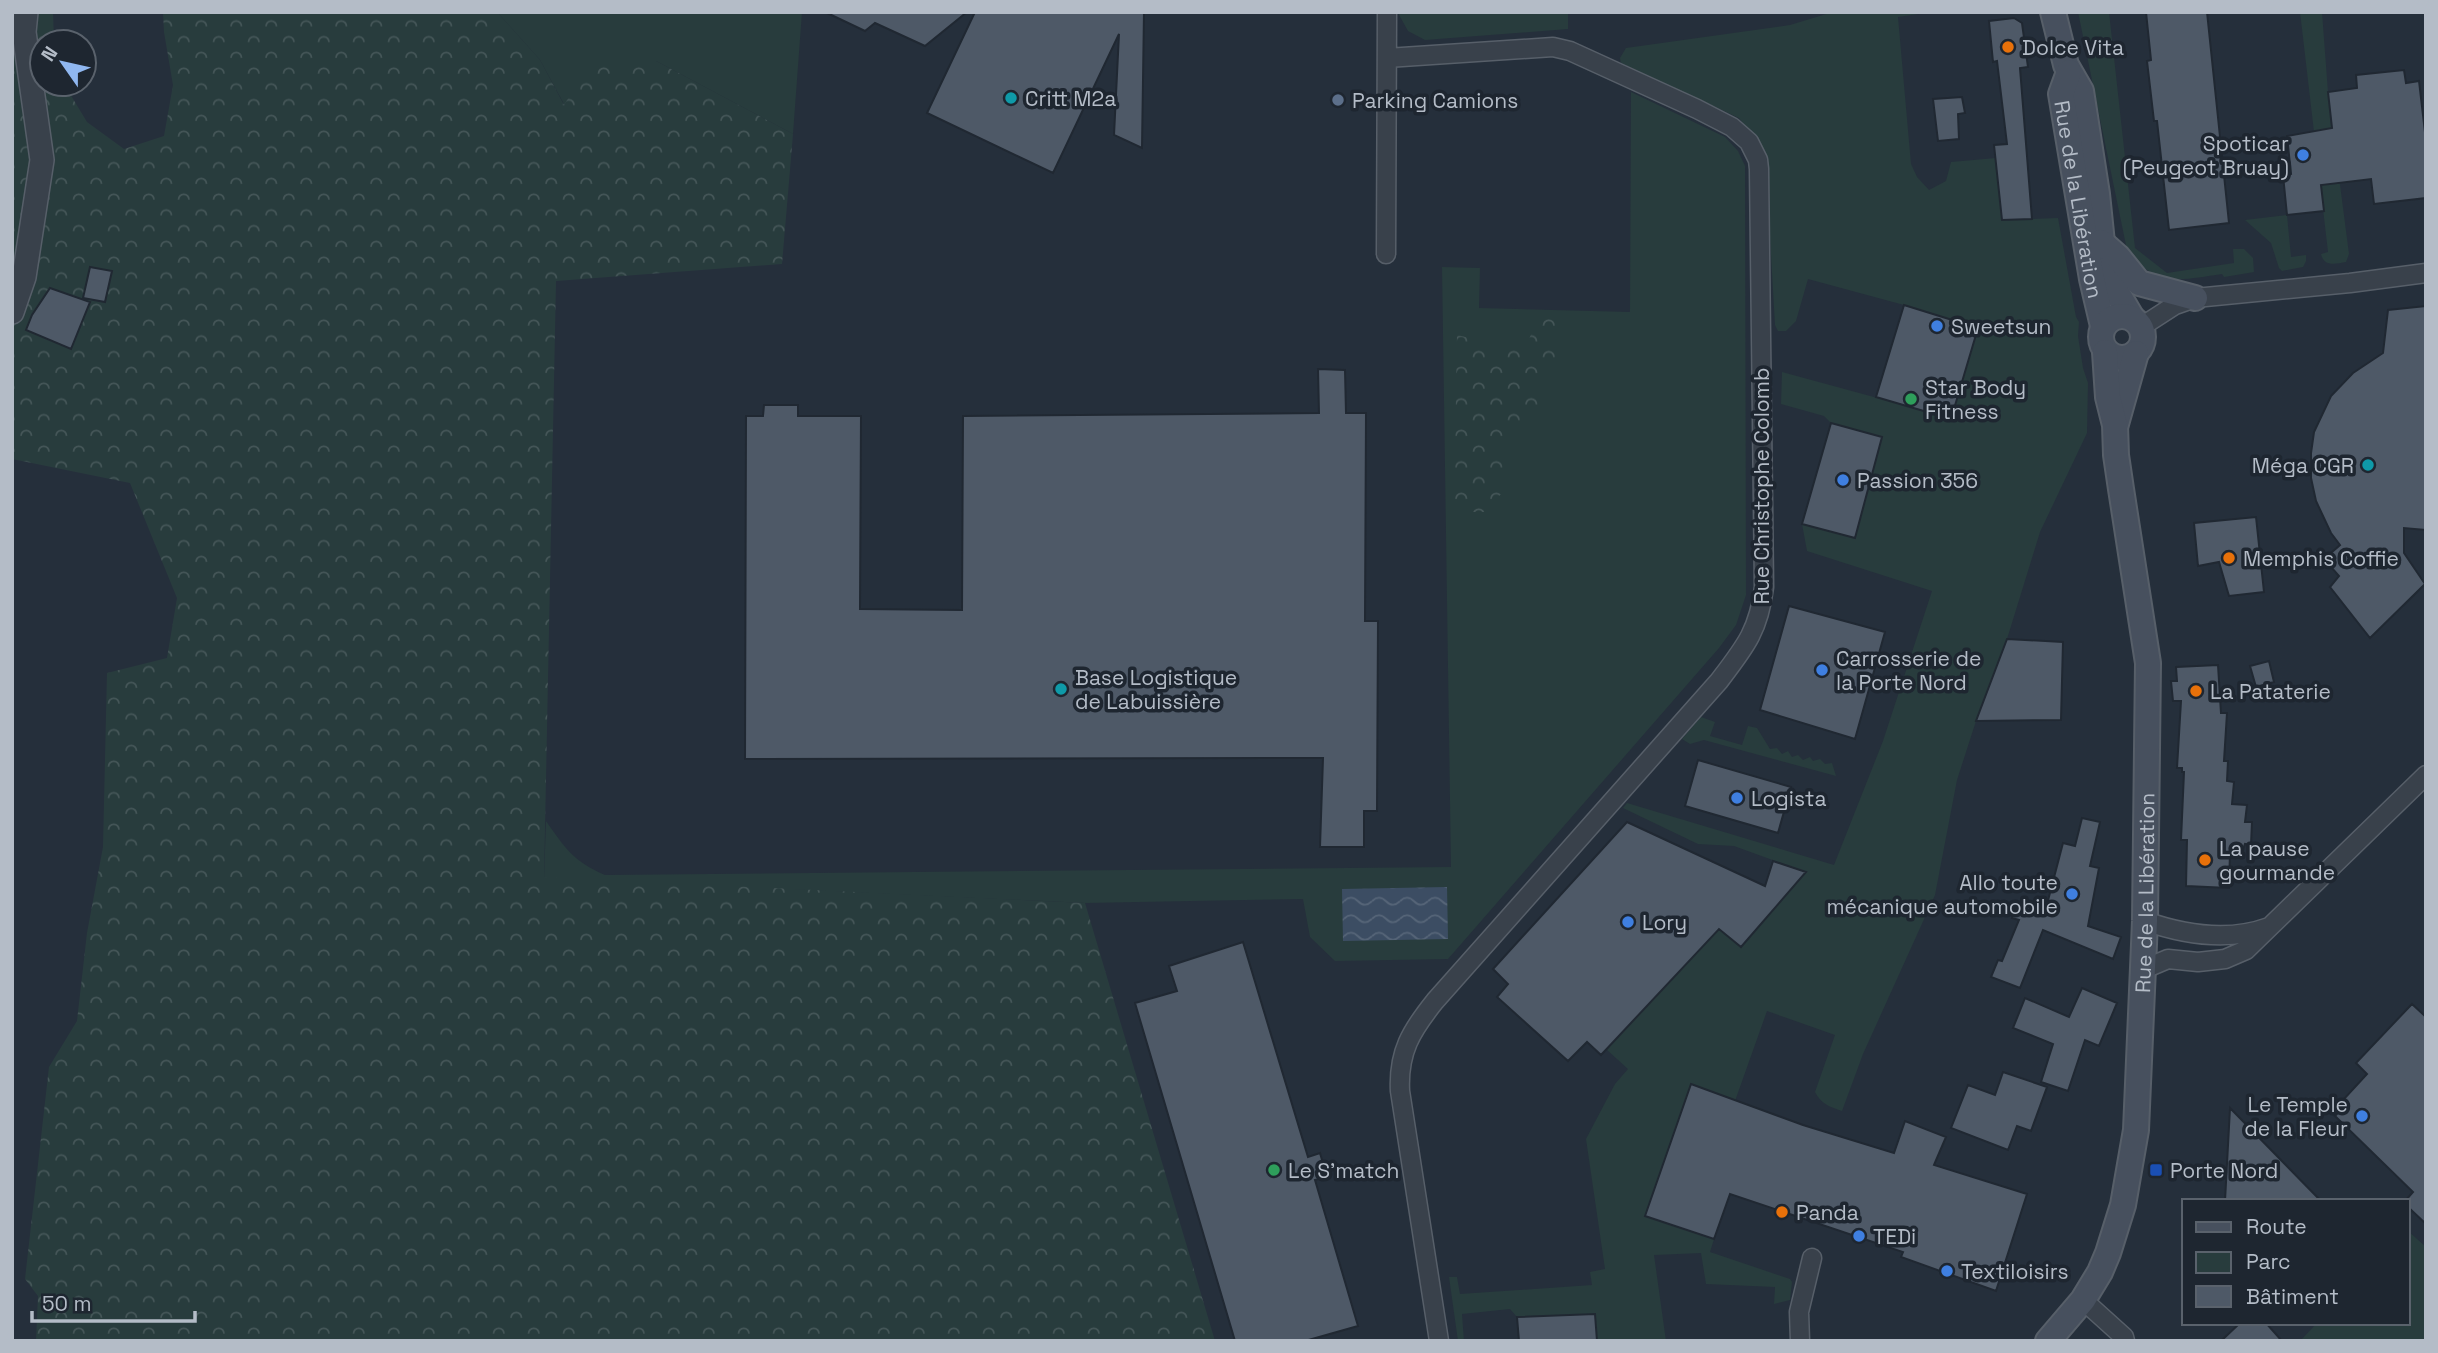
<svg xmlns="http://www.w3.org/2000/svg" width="2438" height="1353" viewBox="0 0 2438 1353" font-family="'Space Grotesk',sans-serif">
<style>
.green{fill:#283c3d}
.forest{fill:url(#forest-crowns)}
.water{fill:url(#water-waves)}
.building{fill:#4e5967;stroke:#202832;stroke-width:2}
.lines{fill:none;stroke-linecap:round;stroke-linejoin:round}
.minor-casing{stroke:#575f69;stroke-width:21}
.tertiary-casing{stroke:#575f69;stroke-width:26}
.secondary-casing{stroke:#575f69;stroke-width:28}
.minor{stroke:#39414b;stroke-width:18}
.tertiary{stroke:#39414b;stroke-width:23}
.secondary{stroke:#47505e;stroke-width:24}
.food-dot{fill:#e8710a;stroke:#1e2630;stroke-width:2.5}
.culture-dot{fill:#0f9aa8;stroke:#1e2630;stroke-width:2.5}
.service-dot{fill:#5c6f8a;stroke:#1e2630;stroke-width:2.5}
.shop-dot{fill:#3f7fe0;stroke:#1e2630;stroke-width:2.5}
.leisure-dot{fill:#2e9e5b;stroke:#1e2630;stroke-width:2.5}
.transit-dot{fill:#1a4fb4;stroke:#1e2630;stroke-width:2.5}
.labels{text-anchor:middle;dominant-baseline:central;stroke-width:7;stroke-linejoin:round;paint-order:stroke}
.poi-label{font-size:21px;fill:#b4bcc7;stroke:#1e2630;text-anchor:start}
.street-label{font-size:21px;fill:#b4bcc7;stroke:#1e2630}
</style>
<defs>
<pattern id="forest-crowns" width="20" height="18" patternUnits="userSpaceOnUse" patternTransform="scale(1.75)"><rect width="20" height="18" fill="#283c3d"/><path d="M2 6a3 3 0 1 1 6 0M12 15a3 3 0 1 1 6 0" fill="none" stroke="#455658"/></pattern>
<pattern id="water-waves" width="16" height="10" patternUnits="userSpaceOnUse" patternTransform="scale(1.75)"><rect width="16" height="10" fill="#3c4d63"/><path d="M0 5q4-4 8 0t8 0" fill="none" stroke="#566578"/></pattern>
</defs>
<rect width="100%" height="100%" fill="#252f3b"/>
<path class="green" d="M497,12H802L793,134L656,61L565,106L540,60Z
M1568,12V29L1425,40L1408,31L1398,13Z
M1833,12H1932L1898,17L1911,164L1917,177L1929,190L1946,181L1951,162L1996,158L2002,220L2058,218L2076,317L2079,322L2078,336L2083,368L2088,383L2087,433L2040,532L2007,639L1976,721L1957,780L1935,895L1863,1054L1842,1111C1830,1107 1821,1104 1815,1092L1835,1035L1767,1011L1735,1101L1691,1084L1645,1215L1714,1239L1710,1252L1790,1279L1792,1282L1790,1300L1774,1304L1775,1287L1706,1284L1701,1253L1654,1255L1666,1341H1597L1595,1314L1517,1317L1510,1309L1462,1314L1464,1341H1458L1449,1277H1457L1460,1294L1592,1285L1590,1272L1605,1269L1586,1139L1615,1084L1628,1069L1606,1049L1719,929L1741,946L1805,872L1734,846L1698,844L1623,808L1627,803L1834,865L1883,741L1932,591L1807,551L1802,524L1855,538L1882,438L1831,423L1824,416L1781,404L1782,372L1951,418L1978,328L1904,305L1808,279L1796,321L1786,331H1778L1775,325L1765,151L1739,118L1621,63L1620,58L1626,48L1790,25Z
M2078,12H2109L2135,248L2167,273L2234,263L2233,249H2244L2253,258L2254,272L2224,277L2222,274C2180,280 2156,288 2127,250Z
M2300,12H2322L2328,92L2349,254L2346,262C2335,264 2324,267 2321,254L2328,252Z
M1631,92L1725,137L1738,151L1745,166L1746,595L1736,625L1719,648L1448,959L1335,961L1310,937L1303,899L1085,903L544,878L546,821C565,848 573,861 605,875L1451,867L1442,267L1480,268L1479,308L1630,312Z
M2287,215L2291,257L2306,255V261L2303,267L2282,271L2279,268L2271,243L2245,220Z
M1701,717L1715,722L1710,736L1742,745L1748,726L1757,728L1770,749L1777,748L1782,754L1788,751L1792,757L1798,755L1803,760L1810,757L1813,761L1820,759L1825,764L1832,763L1836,776L1704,740L1690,744L1682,739Z
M2408,1231L2426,1247V1341H2303L2302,1339L2317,1323H2408Z"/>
<path class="forest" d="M12,12H53L54,42H42V84H64L87,122L124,149L164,136L173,85L164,32L163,12H497L540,60L564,105L584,73L610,62L656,61L793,134L782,264L556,281L544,877L1085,903L1215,1341H36L38,1296L25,1279L49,1067L77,1021L87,933L103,847L107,673L167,658L177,598L130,483L12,459Z
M1538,318L1557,319L1556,356L1541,382L1538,413L1504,452L1503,492L1484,512H1454L1457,335L1491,343L1526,346Z"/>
<path class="water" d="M1447,887L1448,939L1343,941L1342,889Z"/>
<path class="building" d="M825,12H967L925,46L875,23L865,31Z
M975,12H1144L1142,148L1114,135L1119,34L1053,173L927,113Z
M2146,12H2207L2229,223L2169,230L2157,121H2154L2147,61L2151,60Z
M2014,18L2022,23L2028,67L2020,68L2032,219L2002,220L1994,145L2007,144L1997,61L1993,62L1989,21Z
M2404,70L2406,83L2419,81L2426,141V198L2374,204L2371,179L2321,185L2324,211L2287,215L2283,175L2291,174L2287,136L2332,128L2328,92L2357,88L2356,75Z
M1962,97L1965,113L1958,114L1959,139L1938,141L1933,99Z
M90,267L112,271L105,302L83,298Z
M50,288L90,302L71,349L26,330L32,315Z
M1904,305L1978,328L1951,419L1876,397Z
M2426,306V530L2404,528V553L2425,584L2370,638L2330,587L2339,576L2324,559L2340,545L2331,533L2316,501L2311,478V453L2314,432L2331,396L2353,373L2383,353L2388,310Z
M1318,369L1345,370L1346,413H1366L1365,621H1378L1377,811H1364V847H1320L1323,758L745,759L746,416H763L764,405H798V416H861L860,609L962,610L963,416L1319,413Z
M1831,423L1882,437L1855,538L1802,524Z
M2256,517L2264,592L2229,596L2219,562L2198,566L2194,523Z
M1789,606L1885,632L1855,739L1760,710Z
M2007,639L2063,642L2061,720L1976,721Z
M2269,661L2274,682L2256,687L2250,666Z
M2218,665L2221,713H2227L2224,761H2228L2227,781L2234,782L2232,804L2247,805L2245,822H2252L2251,845L2245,844L2242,853L2230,852L2229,888L2186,886L2187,840H2181L2184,772H2182V768H2177L2181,701H2173L2171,681H2177L2176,667Z
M1698,760L1791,787L1778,833L1685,806Z
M2082,818L2100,822L2090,866L2099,868L2088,926L2121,937L2113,959L2043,930L2020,988L1991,977L1998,960L2002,961L2019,920L2012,918L2018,903L2045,912L2063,843L2075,846Z
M1627,822L1765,886L1773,861L1806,872L1741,947L1719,929L1601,1055L1587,1042L1568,1061L1497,997L1508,984L1493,969Z
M1243,942L1308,1157L1320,1153L1327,1177L1315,1180L1358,1326L1305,1341H1235L1135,1003L1177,991L1169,966Z
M2082,988L2117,1003L2099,1046L2085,1040L2068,1091L2041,1082L2053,1044L2013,1028L2025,998L2069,1017Z
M2412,1004L2426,1017V1224L2408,1207V1201H2405L2413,1192L2335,1116L2347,1103L2343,1100L2367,1074L2356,1063Z
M2003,1072L2047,1087L2031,1131L2017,1126L2008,1150L1951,1128L1968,1085L1995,1095Z
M1691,1084L1803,1125L1894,1153L1905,1121L1946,1137L1934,1165L2027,1194L1996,1291L1901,1257L1903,1252L1730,1194L1714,1239L1645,1216Z
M2230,1108L2321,1201H2225Z
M1595,1314L1597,1341H1519L1517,1317Z
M2240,1323H2266L2282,1341H2221Z"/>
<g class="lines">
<g class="minor-casing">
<path id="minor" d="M1387,58L1553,47L1570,51L1697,109L1732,127L1749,142L1758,160L1759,169L1764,587C1759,630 1745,647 1719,681L1435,1001C1411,1031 1398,1052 1400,1091L1439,1341
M1386,254L1387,12
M2141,327L2175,305L2195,298L2350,283L2426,273
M2145,921C2185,935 2228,942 2269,927
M2142,970L2168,959L2198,962L2225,959L2246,950L2426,775
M2083,1300L2124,1337L2125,1341
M1800,1341L1799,1312L1812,1258"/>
</g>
<g class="tertiary-casing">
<path id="tertiary" d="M12,312L24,277L42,160L24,32L26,12"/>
</g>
<g class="secondary-casing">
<g id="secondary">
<path d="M2053,12L2066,65L2081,91L2097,194L2105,272L2132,318"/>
<path id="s1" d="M2069,72L2061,94L2092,279L2103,326"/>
<path d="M2101,242L2118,257L2139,283L2195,298"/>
<circle cx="2122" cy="337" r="21"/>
<path d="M2116,424L2136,353"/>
<path id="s2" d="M2048,1341L2083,1300L2100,1272L2108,1253L2123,1205L2136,1130L2145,921L2148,663L2121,489L2116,455L2115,425L2108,397L2105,352"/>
</g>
</g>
<use href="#minor" class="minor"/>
<use href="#tertiary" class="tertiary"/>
<use href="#secondary" class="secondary"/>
</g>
<g class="food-dot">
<circle cx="2008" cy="47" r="7"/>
<circle cx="2229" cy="558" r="7"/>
<circle cx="2196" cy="691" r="7"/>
<circle cx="2205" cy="860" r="7"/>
<circle cx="1782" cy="1212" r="7"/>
</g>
<g class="culture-dot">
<circle cx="1011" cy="98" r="7"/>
<circle cx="2368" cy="465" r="7"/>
<circle cx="1061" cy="689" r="7"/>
</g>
<circle class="service-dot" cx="1338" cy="100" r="7"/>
<g class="shop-dot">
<circle cx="2303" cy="155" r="7"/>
<circle cx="1937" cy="326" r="7"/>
<circle cx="1843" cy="480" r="7"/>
<circle cx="1822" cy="670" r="7"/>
<circle cx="1737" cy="798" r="7"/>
<circle cx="2072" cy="894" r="7"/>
<circle cx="1628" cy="922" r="7"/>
<circle cx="2362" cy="1116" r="7"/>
<circle cx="1859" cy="1236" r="7"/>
<circle cx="1947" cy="1271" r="7"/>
</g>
<g class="leisure-dot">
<circle cx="1911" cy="399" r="7"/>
<circle cx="1274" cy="1170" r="7"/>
</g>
<rect class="transit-dot" x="2149" y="1163" width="14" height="14" rx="3.5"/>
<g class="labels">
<g class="poi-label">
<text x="2022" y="47">Dolce Vita</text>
<text x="1025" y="98">Critt M2a</text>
<text x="1352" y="100">Parking Camions</text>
<text x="2289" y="143" text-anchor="end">Spoticar<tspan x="2289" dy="24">(Peugeot Bruay)</tspan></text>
<text x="1951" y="326">Sweetsun</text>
<text x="1925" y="387">Star Body<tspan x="1925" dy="24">Fitness</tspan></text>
<text x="2354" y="465" text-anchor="end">Méga CGR</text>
<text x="1857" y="480">Passion 356</text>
<text x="2243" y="558">Memphis Coffie</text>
<text x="1836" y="658">Carrosserie de<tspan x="1836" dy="24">la Porte Nord</tspan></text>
<text x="1075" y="677">Base Logistique<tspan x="1075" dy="24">de Labuissière</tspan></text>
<text x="2210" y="691">La Pataterie</text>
<text x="1751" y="798">Logista</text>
<text x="2219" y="848">La pause<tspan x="2219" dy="24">gourmande</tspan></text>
<text x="2058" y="882" text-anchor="end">Allo toute<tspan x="2058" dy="24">mécanique automobile</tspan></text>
<text x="1642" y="922">Lory</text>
<text x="2348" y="1104" text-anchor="end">Le Temple<tspan x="2348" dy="24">de la Fleur</tspan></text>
<text x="1288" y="1170">Le S'match</text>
<text x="2170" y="1170">Porte Nord</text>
<text x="1796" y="1212">Panda</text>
<text x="1873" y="1236">TEDi</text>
<text x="1961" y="1271">Textiloisirs</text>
</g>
<g class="street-label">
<text stroke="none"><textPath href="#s1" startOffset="130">Rue de la Libération</textPath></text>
<text transform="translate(1761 486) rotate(-90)">Rue Christophe Colomb</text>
<text stroke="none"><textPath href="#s2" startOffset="471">Rue de la Libération</textPath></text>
</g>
</g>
<rect width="2438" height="1353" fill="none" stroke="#b4bcc7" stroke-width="28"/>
<rect x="2182" y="1199" width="228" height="126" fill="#1e2630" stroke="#5a626c" stroke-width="2"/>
<rect x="2196" y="1222" width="35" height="10" fill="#47505e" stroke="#5a626c" stroke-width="2"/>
<text x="2246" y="1234" font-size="21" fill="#b4bcc7">Route</text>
<rect x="2196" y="1252" width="35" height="21" fill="#283c3d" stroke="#5a626c" stroke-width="2"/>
<text x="2246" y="1269" font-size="21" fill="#b4bcc7">Parc</text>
<rect x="2196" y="1286" width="35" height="21" fill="#4e5967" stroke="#5a626c" stroke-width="2"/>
<text x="2246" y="1304" font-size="21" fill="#b4bcc7">Bâtiment</text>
<g transform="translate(63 63) rotate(304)"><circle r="33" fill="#1e2630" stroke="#5a626c" stroke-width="2"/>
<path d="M0-5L12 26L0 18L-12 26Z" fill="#90b7f0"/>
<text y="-10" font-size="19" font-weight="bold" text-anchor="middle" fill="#b4bcc7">N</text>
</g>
<path d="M32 1311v10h163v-10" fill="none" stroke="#b4bcc7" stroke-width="3.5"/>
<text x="42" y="1311" font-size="21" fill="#b4bcc7" stroke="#1e2630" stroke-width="5" paint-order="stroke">50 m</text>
</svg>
